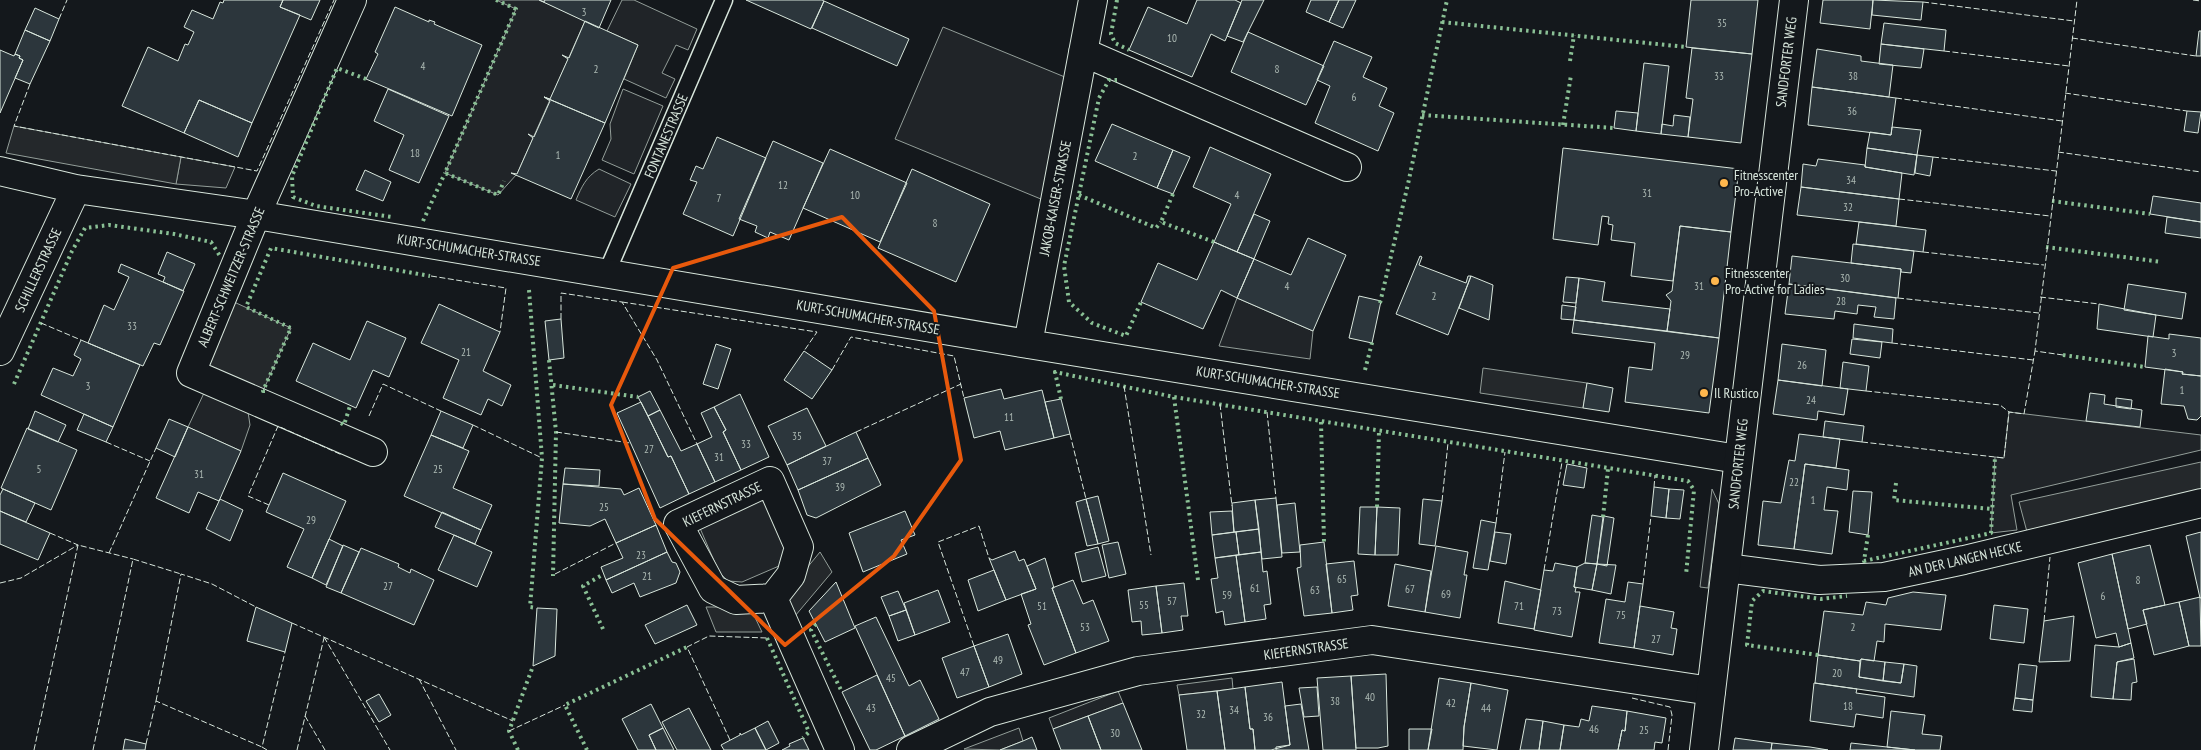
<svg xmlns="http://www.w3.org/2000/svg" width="2201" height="750" viewBox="0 0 2201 750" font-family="'PT Sans Narrow',sans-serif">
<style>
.green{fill:#202428;stroke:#939e99}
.parking{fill:#24282b;stroke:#939e99}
.building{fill:#2c363c;stroke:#d8e6dc}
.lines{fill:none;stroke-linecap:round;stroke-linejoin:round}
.service-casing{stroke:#d8e6dc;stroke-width:19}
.minor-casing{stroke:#d8e6dc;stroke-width:30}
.tertiary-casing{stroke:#d8e6dc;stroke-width:30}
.service{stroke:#14181c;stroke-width:16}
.minor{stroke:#14181c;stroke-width:28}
.tertiary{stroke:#14181c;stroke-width:28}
.hedge{stroke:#8ac095;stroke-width:4;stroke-dasharray:2.5 4;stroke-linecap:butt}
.fence{stroke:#d8e6dc;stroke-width:1;stroke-dasharray:6 2.5;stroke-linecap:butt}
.marked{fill:none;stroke:#e8590c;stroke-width:4;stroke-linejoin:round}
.poi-dot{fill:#ffb74d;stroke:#14181c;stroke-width:2}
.labels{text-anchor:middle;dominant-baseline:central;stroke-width:4;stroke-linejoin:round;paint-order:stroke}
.number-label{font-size:11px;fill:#adbab4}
.street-label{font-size:14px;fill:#d8e6dc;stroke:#14181c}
.poi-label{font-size:14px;fill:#d8e6dc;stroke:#14181c;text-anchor:start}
</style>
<rect width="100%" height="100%" fill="#14181c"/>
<path class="green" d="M496,0H545L544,2L585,21L517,174L498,195L445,173L516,9Z
M622,0H634L697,29L688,50L676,45L662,73L675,79L666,98L624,79L638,45L607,31Z
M943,27L1077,82L1053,204L895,139Z
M623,89L663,106L634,174L602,160L611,139L610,124Z
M181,157L235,167L226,188L176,184Z
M599,169L631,184L615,217L576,200C582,186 586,177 599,169Z
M1237,298L1313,331L1310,359L1219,346Z
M204,393L248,412L250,425L241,451L188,427Z
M2009,412L2201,435V450L2011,495L2017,530L1991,533L1995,457L2004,458Z
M1712,489L1719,504L1708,588L1700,587Z
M766,495L787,541L779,566L742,582L728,581L719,572L699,526Z
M1232,678L1233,689L1179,695L1177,685Z
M1118,691L1123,703L1053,729L1049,718Z
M1019,728L1023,741L1000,750L964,749Z"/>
<path class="parking" d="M14,126L181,157L176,184L6,153Z
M223,297L291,328L263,391L191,373Z
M1483,368L1587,383L1583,408L1480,393Z
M2201,462V503L2030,543L2019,502Z
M820,552L832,572L795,616L783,597Z
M706,607H750L762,632H716Z"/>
<path class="building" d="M224,0H283L280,7L300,15L252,123L199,100L184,133L122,106L148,47L178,61L185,44L188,45L194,32L184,27L192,10L213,19L220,2L223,3Z
M283,0H320L311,20L280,7Z
M539,0L544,2L545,0H611L599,28Z
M746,0H822L824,1L811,29Z
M1197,0H1235L1241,3L1225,41L1211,34L1192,77L1129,50L1148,7L1187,24Z
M1242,0H1264L1243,42L1227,36Z
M1311,0H1339L1329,22L1306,12Z
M1339,0H1356L1343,28L1329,22Z
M1691,0H1758L1752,54L1686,47Z
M1823,0H1873L1870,29L1820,23Z
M1873,0L1923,2L1921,20L1872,15Z
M824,1L909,39L897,66L812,28Z
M395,7L429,22V20L435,22L434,24L482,45L452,116L366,79L378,54L375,52Z
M35,8L59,19L50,41L25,30Z
M585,21L638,45L605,123L544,97L550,99L568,59L562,55L569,58Z
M1884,23L1946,30L1944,51L1881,44Z
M25,30L50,41L30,84L15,78L23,60L19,58L20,56L15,54Z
M2199,31H2201V56H2196Z
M1248,32L1324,66L1306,105L1231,72Z
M1334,41L1372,57L1363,77L1387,88L1379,106L1394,113L1378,151L1315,123L1330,86L1317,80Z
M1881,44L1924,49L1921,68L1879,64Z
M1692,48L1752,54L1741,143L1688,137L1693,99L1686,98Z
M1817,49L1861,56V61L1893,65L1889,97L1812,87Z
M0,50L14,56L15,54L20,56L19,58L23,60L0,113Z
M1644,63L1669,66L1661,134L1636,131Z
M1812,87L1896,98L1891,135L1808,125Z
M388,89L449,116L419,183L389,170L404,135L374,121Z
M544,97L605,123L571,199L511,173L517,174L533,138L528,134L534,137L550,101Z
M199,100L252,123L238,157L184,133Z
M1616,111L1638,113L1636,131L1614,128Z
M2187,111L2201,112L2198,133L2184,131Z
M1674,115L1690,117L1688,137L1661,134L1662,124L1673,126Z
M1112,124L1173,150L1157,188L1095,161Z
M1892,127L1921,130L1917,155L1867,148L1870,132L1891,135Z
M717,137L766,158L733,236L683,214L697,182L690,180L696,166L703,169Z
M773,141L823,163L789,240L770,232L768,238L755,232L757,226L739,219Z
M1210,147L1271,174L1237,252L1214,242L1231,204L1193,187Z
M1563,148L1739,169L1731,232L1680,226L1673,281L1631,276L1635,243L1611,240L1613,225L1608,224L1609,217L1602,216L1598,245L1553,239Z
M1867,148L1917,155L1914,175L1865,167Z
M830,149L907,183L880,242L803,208Z
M1173,150L1190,157L1173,194L1157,188Z
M1917,155L1933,157L1930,176L1915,173Z
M1818,159L1865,165V167L1902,173L1899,199L1801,187L1803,164L1816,166Z
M912,169L990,204L956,282L878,248Z
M365,170L391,182L383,201L356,190Z
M1801,187L1899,199L1896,226L1797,215Z
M2153,196L2201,203V222L2150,214Z
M1254,214L1270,221L1254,259L1237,252Z
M2167,217L2201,222V238L2165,233Z
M1859,222L1926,230L1923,252L1856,244Z
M1680,226L1731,232L1719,338L1667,331L1671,301L1666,295L1672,291Z
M1308,238L1346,255L1313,331L1237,298L1254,259L1291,275Z
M1214,242L1254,259L1237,298L1221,290L1203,329L1141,302L1158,263L1197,280Z
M1853,244L1914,251L1911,273L1901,272V269L1851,263Z
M167,252L195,264L183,291L163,282L165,277L158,274Z
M1420,256L1422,257L1419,265L1466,283L1468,276H1471L1448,335L1396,314Z
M1792,256L1901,269L1898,298L1789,284Z
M121,264L184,291L160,345L154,343L143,366L88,343L104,305L114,310L129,277L118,272Z
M1471,276L1493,285L1489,320L1459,308Z
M1566,277L1579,278L1576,303L1563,302Z
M1579,278L1605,282L1602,301L1670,309L1667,331L1574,320Z
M1789,284L1896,298L1894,319L1874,317L1876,307L1858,305L1857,314L1835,311L1834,319L1785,314Z
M2128,284L2186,293L2182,319L2124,310Z
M1359,296L1381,301L1372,343L1349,338Z
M439,304L500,332L483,371L511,385L502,406L488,399L481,415L443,398L459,360L421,343Z
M2099,304L2156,315L2153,337L2097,329Z
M1562,305L1576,307L1574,320L1561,319Z
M561,319L564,358L549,360L545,321Z
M1574,320L1719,338L1709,413L1625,402L1629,367L1652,370L1655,343L1572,333Z
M367,321L406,338L389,377L373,370L356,408L296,381L313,343L350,360Z
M1854,324L1893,329L1892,343L1853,338Z
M2169,334L2201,338V376L2182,374L2183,372L2145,367L2148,336L2169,339Z
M1852,339L1882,342L1880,358L1850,354Z
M81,340L140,365L113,427L41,395L53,368L73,376L81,359L74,355Z
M716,344L731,349L718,389L703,384Z
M1782,344L1826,350L1822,386L1778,380Z
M804,351L832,370L812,399L784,380Z
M1843,362L1869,366L1866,391L1840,388Z
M2165,369L2183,372L2182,374L2201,376V416L2197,420L2188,419L2184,406L2161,404Z
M1778,380L1848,389L1844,415L1818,411L1817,420L1773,414Z
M1587,383L1613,388L1609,412L1583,408Z
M1001,389L1004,399L1042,390L1054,438L1005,450L1000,431L974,438L964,398Z
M650,391L660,410L648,416L638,397Z
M2090,393L2105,395L2104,404L2142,410L2140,427L2086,421Z
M740,394L769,457L741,470L723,432L726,430L714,407Z
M2116,398L2132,400L2131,409L2116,407Z
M1061,399L1070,434L1054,438L1045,402Z
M641,402L668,457L671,456L689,494L660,508L617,413Z
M714,407L726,430L723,432L741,470L715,482L697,444L712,437L701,413Z
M807,408L826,446L787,465L768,426Z
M660,410L681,451L697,444L715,482L689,494L671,456L668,457L648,416Z
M35,411L66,425L58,442L28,429Z
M441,411L473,425L463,448L431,435Z
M84,414L113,427L106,442L77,430Z
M169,419L188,427L175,457L156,448Z
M1825,421L1864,426L1862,442L1823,437Z
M188,427L241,451L219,501L198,492L189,513L156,498Z
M27,428L77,450L51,510L1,488Z
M856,432L868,458L798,490L787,465Z
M1799,434L1840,439L1836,468L1805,464L1794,549L1758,545L1763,501L1781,503L1789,460L1795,461Z
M431,435L469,451L453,488L492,505L481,530L404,496Z
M868,458L881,485L816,518L807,515L798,490Z
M1567,464L1587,468L1584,488L1563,485Z
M1805,464L1849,470L1847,490L1827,487L1824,510L1838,511L1832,554L1794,549Z
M565,468L600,470L599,486L563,484Z
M283,473L346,501L312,578L287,567L304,529L266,512Z
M563,484L621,489L624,495L639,488L656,525L616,543L605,519L590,526L559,523Z
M1654,487L1669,489L1666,518L1651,516Z
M3,489L35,503L26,522L0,511V495Z
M1669,489L1684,490L1680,519L1666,518Z
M1853,491L1872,492L1868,535L1849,532Z
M1098,496L1109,541L1098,544L1086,499Z
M1276,498L1282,557L1262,559L1255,500Z
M220,499L243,510L230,541L206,529Z
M1086,499L1098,544L1087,546L1076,502Z
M1423,499L1442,501L1435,546L1419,544Z
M1255,500L1259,529L1234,532L1232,503Z
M1295,503L1300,552L1282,553L1277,505Z
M1360,507H1377L1375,555L1358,554Z
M1377,507L1400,508L1398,555H1375Z
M0,511L50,533L38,560L0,544Z
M905,511L915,535L901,540L907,554L863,572L849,533Z
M1232,511L1234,532L1212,535L1210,512Z
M442,512L481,530L475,544L435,527Z
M1592,515L1603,517L1597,564L1585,563Z
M1604,516L1614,518L1607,566L1597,564Z
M1481,520L1496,523L1488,570L1473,568Z
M656,525L667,552L606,580L601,567L623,558L616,543Z
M1259,529L1261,552L1239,555L1236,532Z
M1236,532L1239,555L1215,558L1212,535Z
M1495,532L1511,534L1506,564L1490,561Z
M2201,532V598H2200L2186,536Z
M454,535L492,552L477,587L438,570Z
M329,539L343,546L326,585L312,578Z
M1118,542L1126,574L1109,578L1102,545Z
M1324,542L1332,613L1304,616L1297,568L1301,567L1300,545Z
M343,545L359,552L341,593L326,587Z
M2150,545L2165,605L2143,610L2147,624L2128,629L2112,554Z
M1436,546L1468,552L1464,575H1467L1460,618L1425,612Z
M1098,547L1106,576L1082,582L1075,553Z
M361,548L399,564L398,567L410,573L411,569L434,580L414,625L341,593Z
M1015,551L1019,561L1024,559L1036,589L1006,600L989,558L992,560Z
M667,552L672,562L676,563L680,572L676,583L640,597L634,583L612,593L606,580Z
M1261,552L1263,572L1267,571L1271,604L1264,605L1266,619L1245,622L1236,555Z
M2112,554L2131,643L2119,647L2116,633L2096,638L2078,563Z
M1236,555L1245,622L1225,625L1223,611L1216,613L1211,579L1218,578L1215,558Z
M1045,558L1054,588H1052L1076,653L1044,665L1028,625L1031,624L1021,594L1036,589L1027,566Z
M1354,561L1358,595L1351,596L1353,610L1332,613L1326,564Z
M1555,563L1577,567L1574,587L1576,588L1575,592H1580L1572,637L1534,630L1544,570L1553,571Z
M1585,563L1597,564L1592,590L1574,587L1577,567Z
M1395,564L1431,571L1425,612L1388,606Z
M1597,564L1616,565L1611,594L1592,590Z
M994,570L1006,600L978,611L968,580Z
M1073,580L1083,604L1093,600L1109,641L1076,653L1052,588Z
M1505,581L1541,590L1534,629L1498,623Z
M836,582L855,628L825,642L809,611Z
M1628,582L1643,584L1634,648L1599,643L1606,599L1625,602Z
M1184,583L1188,616H1181L1183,630L1162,633L1156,586Z
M1156,586L1162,633L1142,635L1141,621L1132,622L1128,590Z
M938,590L950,622L915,635L904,603Z
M898,591L906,610L889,616L881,597Z
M1913,592L1946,595L1941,630L1885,624L1884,642L1877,641L1874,661L1861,659L1860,661L1818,655L1824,611L1863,615L1866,602L1886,605L1888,598Z
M2200,597L2201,646H2189L2179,602Z
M2179,602L2189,646L2154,655L2143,610Z
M687,605L697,625L655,644L645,625Z
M1994,605L2028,609L2024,643L1990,639Z
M1640,606L1674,612L1671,628L1677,629L1673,655L1634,648Z
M256,607L292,623L285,652L247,641Z
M537,608L557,609L555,656L533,666Z
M906,610L915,635L898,641L889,616Z
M2074,616L2070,661L2039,662L2044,621Z
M876,617L909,686L920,680L939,719L905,736L855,626Z
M1008,634L1022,674L989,687L974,646Z
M2131,643L2134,658L2117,662L2113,699L2091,697L2095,645L2119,647Z
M974,646L989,687L957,698L942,658Z
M1818,655L1860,661L1859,677L1901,683L1904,664L1917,666L1914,697L1815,683Z
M1861,659L1885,662L1883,681L1859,677Z
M2134,659L2137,682L2132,683L2131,700L2113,699L2117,662Z
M1885,662L1904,664L1901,683L1883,681Z
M2019,664L2037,666L2033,700L2015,698Z
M1386,674L1388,746L1378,748H1356L1351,676Z
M877,675L905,736L876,750H870L842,692Z
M1351,676L1356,750H1323L1317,678Z
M1439,678L1471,683L1464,727L1463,750H1428Z
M1282,682L1290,745L1271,750H1255L1253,729H1250L1245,687Z
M1471,683L1508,690L1497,750L1463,746L1464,727Z
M1814,683L1857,689L1856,693L1885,697L1883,718L1856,714L1854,727L1810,721Z
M1245,687L1250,729H1253L1255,750H1225L1217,691Z
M1317,687L1319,716L1304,717L1299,688Z
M1217,691L1225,750H1187L1179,695Z
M379,694L391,715L379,722L366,701Z
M2015,698L2033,700L2032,712L2013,710Z
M1123,703L1142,750H1101L1088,716Z
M651,704L663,728L649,735L656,750H638L622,719Z
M1301,704L1309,750H1276V747L1290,745L1285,706Z
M1592,706L1627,711L1625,731L1622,730L1618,750H1560L1564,725L1579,727L1581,719L1589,721Z
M689,708L711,750H677L662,722Z
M1627,711L1666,718L1662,743L1655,742L1654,750H1618L1622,730L1625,731Z
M1891,711L1925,715L1922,734L1942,736L1940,750H1915L1887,747Z
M1088,716L1101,750H1061L1053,729Z
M1526,719L1543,721L1539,750H1520Z
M768,721L779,743L766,750L755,728Z
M1543,721L1564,725L1560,750H1539Z
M663,728L674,750H656L649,735Z
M755,728L766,750H724L721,745L740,735V733L741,735Z
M1409,729H1432L1428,750H1409Z
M1032,737L1037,750H1000L1023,741Z
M803,738L809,750H782L790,746L789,744Z
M1735,738L1772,743L1771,750H1733Z
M125,739L146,744L145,750H123Z
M1772,743L1810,747L1828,750H1771Z
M1851,743L1887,747L1915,750H1850Z"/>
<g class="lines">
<g class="service-casing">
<path id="service" d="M607,272L724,0"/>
</g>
<g class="minor-casing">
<path id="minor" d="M352,0L256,215L191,373L373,452
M1083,52L1347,167
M0,171L76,189L256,215L1028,344L1738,459
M1028,344L1093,0
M0,351L76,189
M770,481L799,547L791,575L773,598L736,600L713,589L678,524Z
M1726,568L1819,580L1884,577L1964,560L2201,503
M773,598L840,750
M911,750L990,712L1138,671L1372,640L1711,691"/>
</g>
<g class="tertiary-casing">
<path id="tertiary" d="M1704,750L1794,0"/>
</g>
<use href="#service" class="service"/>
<use href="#minor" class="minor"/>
<use href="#tertiary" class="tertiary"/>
<path class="hedge" d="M496,0L516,9L445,173L498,195L504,181
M1117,0L1111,34L1115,43L1129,50
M1442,22L1686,47
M1570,61L1574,35
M366,79L337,68L292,176L293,197L316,206L392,217
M1117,80H1109L1099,98L1064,266L1069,302L1092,323L1126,336L1141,302
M1422,115L1614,128
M1563,125L1571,75
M1173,194L1161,222L1214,242
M1079,195L1156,228L1161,222
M2052,201L2150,214
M423,221L445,173
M2046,247L2162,262
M529,290L542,458L530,607L537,608
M1380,303L1408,184L1447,0
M2063,355L2145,367
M549,360L556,432L553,576
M1365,370L1373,339
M14,384L72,251L85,228L109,225L174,234L211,242L220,256
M553,385L638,397
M265,391H263L291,328L246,307L271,248L430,276
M1174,397L1198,580
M1061,399L1055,372L1174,397L1688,481L1694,490L1686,575
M1321,422L1324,542
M341,423L344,425L350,406
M1896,483L1894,500L1992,509
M1377,507L1379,431
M1603,517L1608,469
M1868,535L1864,561L1991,533L1995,457
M816,624L811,630L842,692
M603,629L583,586L604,574
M767,638L809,732L803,738
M1818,655L1747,645L1752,601L1763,591L1821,599L1847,596
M518,750L509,731L533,666
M587,750L565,705L687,647"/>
<path class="fence" d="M2193,0L2201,1
M1923,2L2074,21
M59,19L67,0
M2072,38L2196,56
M1944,51L2069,66
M30,84L14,126L257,171L334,0
M2065,93L2187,111
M1896,98L2062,121
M2058,152L2201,172
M1933,157L2056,171
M1899,199L2050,216
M1923,252L2044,265
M431,276L506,288L500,332
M2040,297L2099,304
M1898,298L2039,313
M622,302L817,332L804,351
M561,319V293L622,302L657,360L697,444
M41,323L81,340
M1892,343L2033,360
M2063,355L2035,351L2077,0
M832,370L851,337L954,356L964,398
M1124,386L1151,555
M1866,391L2000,405L2009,412
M1220,404L1232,506
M1267,412L1276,498
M369,416L383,384L441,411
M473,425L542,458
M556,432L630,443
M856,432L961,384
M1070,434L1086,499
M106,442L150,461
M1862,442L2004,458L2009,412L2024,414L2035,351
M1654,487L1655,475
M1442,501L1448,443
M269,505L248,496L278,426L342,455
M1496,523L1505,452
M50,533L78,545
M109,553L156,448
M1544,570L1562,462
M555,574L616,543
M0,583L21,578L78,545
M1643,584L1651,516
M2044,621L2050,557
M292,623L513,721
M324,637L390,750
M974,646L938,542L979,526L989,558
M419,679L456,750
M1632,698L1670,707L1672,715L1668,750
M156,701L181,574L212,584L256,607
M305,716L325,750
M509,731L565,705
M730,740L687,647L709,636L767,638
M146,744L156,701L262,747
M34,750L78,545L133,559
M93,750L133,559L181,574
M267,750L262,747L285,652
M297,750L324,638"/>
</g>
<path class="marked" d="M842,217L934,311L961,460L894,556L785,645L655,519L611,405L673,268Z"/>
<g class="poi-dot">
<circle cx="1724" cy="183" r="5"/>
<circle cx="1715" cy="281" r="5"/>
<circle cx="1704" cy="393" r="5"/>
</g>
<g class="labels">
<g class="number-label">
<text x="584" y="12">3</text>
<text x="1722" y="23">35</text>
<text x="1172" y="38">10</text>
<text x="423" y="66">4</text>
<text x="596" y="69">2</text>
<text x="1277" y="69">8</text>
<text x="1719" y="76">33</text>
<text x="1853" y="76">38</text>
<text x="1354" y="97">6</text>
<text x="1852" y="111">36</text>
<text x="415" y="153">18</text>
<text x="558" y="155">1</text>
<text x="1135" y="156">2</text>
<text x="1851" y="180">34</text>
<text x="783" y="185">12</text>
<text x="1647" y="193">31</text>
<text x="855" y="195">10</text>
<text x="1237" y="195">4</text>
<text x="719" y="198">7</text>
<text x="1848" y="207">32</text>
<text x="935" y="223">8</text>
<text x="1845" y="278">30</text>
<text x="1287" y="286">4</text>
<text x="1699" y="286">31</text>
<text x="1434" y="296">2</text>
<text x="1841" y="301">28</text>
<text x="132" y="326">33</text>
<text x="466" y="352">21</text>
<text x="2174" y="353">3</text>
<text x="1685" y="355">29</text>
<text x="1802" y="365">26</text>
<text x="88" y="386">3</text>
<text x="2182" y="390">1</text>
<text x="1811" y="400">24</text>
<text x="1009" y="417">11</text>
<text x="797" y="436">35</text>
<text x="746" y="444">33</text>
<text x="649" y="449">27</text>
<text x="719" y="457">31</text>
<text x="827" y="461">37</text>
<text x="39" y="469">5</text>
<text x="438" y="469">25</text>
<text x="199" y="474">31</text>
<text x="1794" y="482">22</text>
<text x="840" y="487">39</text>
<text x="1813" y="500">1</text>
<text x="604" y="507">25</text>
<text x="311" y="520">29</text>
<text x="641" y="555">23</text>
<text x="647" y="576">21</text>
<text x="1342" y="579">65</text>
<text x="2138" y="580">8</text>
<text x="388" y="586">27</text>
<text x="1255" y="588">61</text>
<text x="1410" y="589">67</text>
<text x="1315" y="590">63</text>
<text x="1446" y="594">69</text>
<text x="1227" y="595">59</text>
<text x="2103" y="596">6</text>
<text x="1172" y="601">57</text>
<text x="1144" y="605">55</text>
<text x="1042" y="606">51</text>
<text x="1519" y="606">71</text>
<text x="1557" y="611">73</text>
<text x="1621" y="615">75</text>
<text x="1085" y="627">53</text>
<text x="1853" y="627">2</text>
<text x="1656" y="639">27</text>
<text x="998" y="660">49</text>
<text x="965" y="672">47</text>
<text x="1837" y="673">20</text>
<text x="891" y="678">45</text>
<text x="1370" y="697">40</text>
<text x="1335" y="701">38</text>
<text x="1451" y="703">42</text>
<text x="1848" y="706">18</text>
<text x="871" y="708">43</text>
<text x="1486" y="708">44</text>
<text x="1234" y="710">34</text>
<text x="1201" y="714">32</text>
<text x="1268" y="717">36</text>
<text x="1594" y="729">46</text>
<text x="1644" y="730">25</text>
<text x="1115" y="733">30</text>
</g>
<g class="street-label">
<text transform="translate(1786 62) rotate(-83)">SANDFORTER WEG</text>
<text transform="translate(666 136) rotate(-67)">FONTANESTRASSE</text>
<text transform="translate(1055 198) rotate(-79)">JAKOB-KAISER-STRASSE</text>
<text transform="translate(469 250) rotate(9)">KURT-SCHUMACHER-STRASSE</text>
<text transform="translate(38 270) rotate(-65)">SCHILLERSTRASSE</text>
<text transform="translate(231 277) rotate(-67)">ALBERT-SCHWEITZER-STRASSE</text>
<text transform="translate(868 317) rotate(10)">KURT-SCHUMACHER-STRASSE</text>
<text transform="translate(1268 382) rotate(9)">KURT-SCHUMACHER-STRASSE</text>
<text transform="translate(1738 464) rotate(-84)">SANDFORTER WEG</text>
<text transform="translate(722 504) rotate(-26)">KIEFERNSTRASSE</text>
<text transform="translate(1965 559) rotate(-13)">AN DER LANGEN HECKE</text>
<text transform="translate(1306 649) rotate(-8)">KIEFERNSTRASSE</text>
</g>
<g class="poi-label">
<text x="1734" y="175">Fitnesscenter<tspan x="1734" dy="16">Pro-Active</tspan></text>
<text x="1725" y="273">Fitnesscenter<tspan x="1725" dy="16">Pro-Active for Ladies</tspan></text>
<text x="1714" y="393">Il Rustico</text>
</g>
</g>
</svg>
